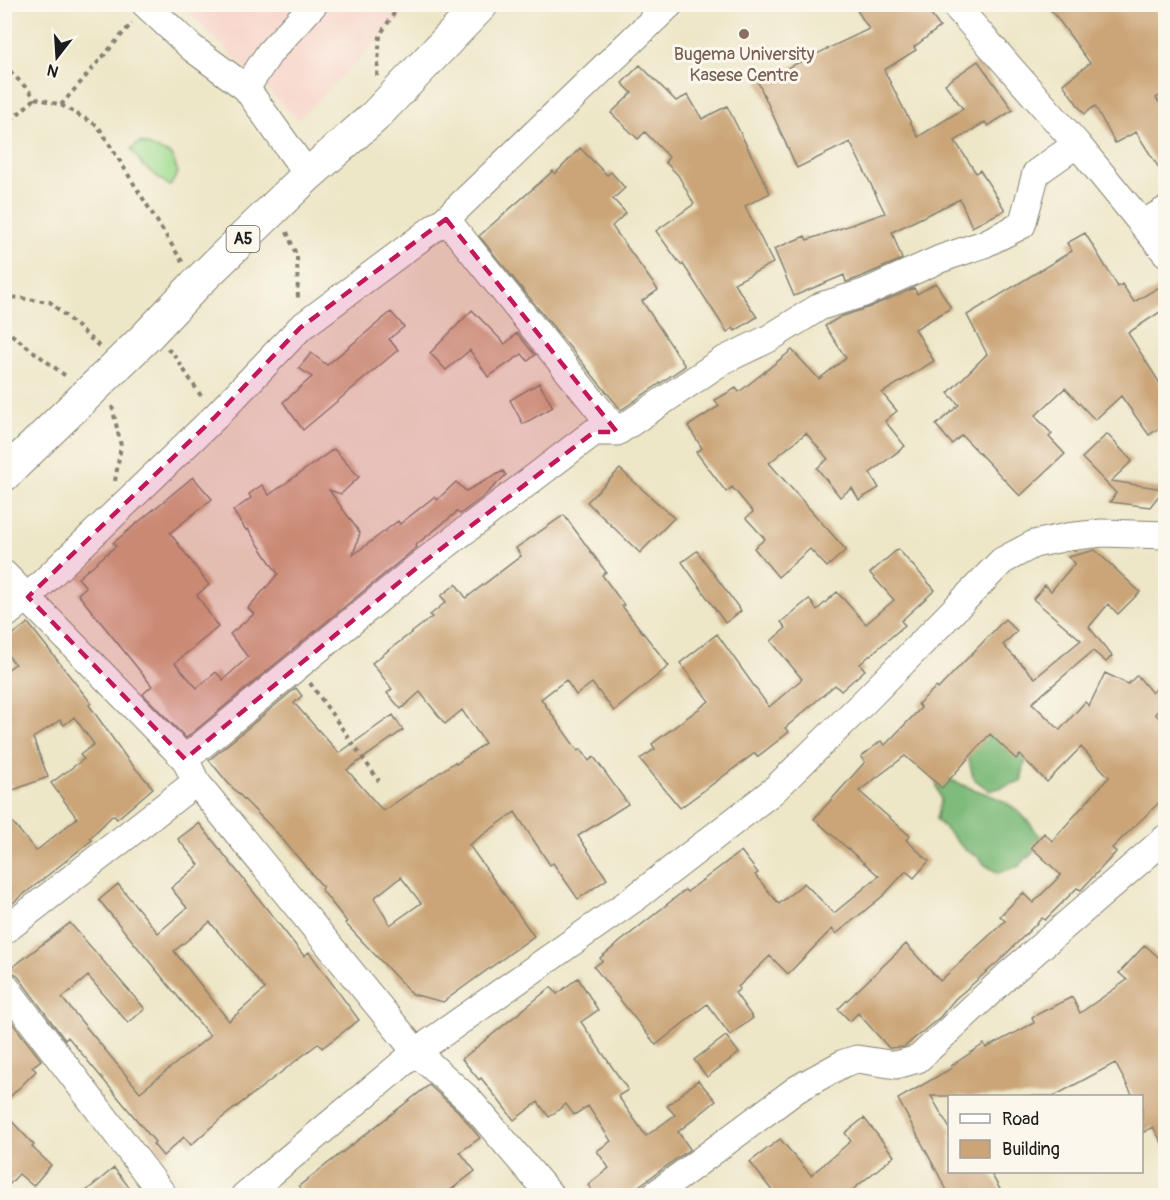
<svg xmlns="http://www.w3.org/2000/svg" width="1170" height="1200" viewBox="0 0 1170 1200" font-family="Pangolin,sans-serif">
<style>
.built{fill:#f7d1c7}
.green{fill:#9fdb8f;stroke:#5e7c56;stroke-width:1.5}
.forest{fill:#7fbb7a;stroke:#4e6c4b;stroke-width:1.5}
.building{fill:#cba578;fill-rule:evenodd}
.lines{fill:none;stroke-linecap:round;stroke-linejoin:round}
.minor-casing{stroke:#848172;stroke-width:29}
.highway-casing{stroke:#848172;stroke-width:35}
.path{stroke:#848172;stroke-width:4;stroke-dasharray:4.5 4.5;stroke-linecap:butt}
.minor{stroke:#fff;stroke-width:27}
.highway{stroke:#fff;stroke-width:33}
.marked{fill:#c2185b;fill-opacity:0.2;stroke:#c2185b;stroke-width:4.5;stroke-dasharray:12 8;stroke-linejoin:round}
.education-dot{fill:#8d6e63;stroke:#fbf7ec;stroke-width:2}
.labels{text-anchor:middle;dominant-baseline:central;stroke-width:6;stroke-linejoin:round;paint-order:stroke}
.shield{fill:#fbf7ec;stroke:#5f5e5a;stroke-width:1.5}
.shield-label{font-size:16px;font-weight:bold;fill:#1c1c1c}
.education-label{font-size:18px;fill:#785e54;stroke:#fbf7ec}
</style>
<rect width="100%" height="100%" fill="#fbf7ec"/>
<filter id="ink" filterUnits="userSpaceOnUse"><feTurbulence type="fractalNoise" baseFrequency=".0167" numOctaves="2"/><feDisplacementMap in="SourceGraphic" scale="12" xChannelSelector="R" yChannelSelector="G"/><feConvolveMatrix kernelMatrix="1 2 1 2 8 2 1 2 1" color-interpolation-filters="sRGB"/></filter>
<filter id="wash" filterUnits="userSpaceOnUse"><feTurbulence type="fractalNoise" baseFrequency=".008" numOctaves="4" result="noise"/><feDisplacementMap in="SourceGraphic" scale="24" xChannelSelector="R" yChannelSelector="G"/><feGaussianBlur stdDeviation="1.35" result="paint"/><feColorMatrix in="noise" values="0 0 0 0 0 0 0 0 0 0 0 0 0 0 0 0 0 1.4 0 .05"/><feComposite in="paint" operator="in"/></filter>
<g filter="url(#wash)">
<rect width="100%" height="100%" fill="#ede6c7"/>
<path class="built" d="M181,5H414L298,120Z"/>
<path class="green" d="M140,142L172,155L178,173L170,186L143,166L131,149Z"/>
<path class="forest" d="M982,728L1027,753L1021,781L990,791L973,778L967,750Z
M943,776C967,790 998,793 1019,812C1028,820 1036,832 1044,841L1019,866L998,873L985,865L979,857L965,850L936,819L941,801L936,783Z"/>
<g id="blocks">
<path class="building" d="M853,4H923L940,27L914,47L916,50L884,70L918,137L963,109L945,84L978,61L1013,110L988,126L985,122L955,141L976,173L980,170L1005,210L972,227L960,199L892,232L902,259L858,278L846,282L844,275L794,296L774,249L805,236L807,240L885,213L850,142L797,168L758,82L869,29Z
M1047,4H1166V92L1156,98L1166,112V179L1136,132L1115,143L1095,106L1084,114L1063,84L1090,63Z
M640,65L676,101L688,95L702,119L727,106L770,193L745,206L773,263L734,283L757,317L735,331L733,328L727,332L683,264L681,265L656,231L694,204L678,175L665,162L669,157L645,132L638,139L611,113L632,93L622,83Z
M580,148L607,175L611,172L625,188L613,199L626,213L612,226L658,290L642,301L685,366L621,410L479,236L553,171L555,174Z
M1085,233L1118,287L1122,284L1134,302L1166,283V308L1128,333L1166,393V423L1149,435L1121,396L1095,420L1065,388L1035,416L1052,434L1049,437L1065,454L1020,496L962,435L952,444L936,425L959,405L948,393L987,354L967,315L1072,251L1067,243Z
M936,283L951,308L915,329L934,361L882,393L897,411L885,421L905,446L870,473L879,488L859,500L852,488L840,497L817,468L828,459L806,433L769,463L846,550L827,567L810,549L778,577L754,548L765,539L746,518L753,512L732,487L726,492L696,452L702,448L688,426L719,406L715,400L736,388L739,392L792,350L819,379L846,358L825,326L840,317L870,307L914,288L917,294Z
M472,310L505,344L517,333L535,355L528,361L522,354L488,377L470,350L446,370L430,353Z
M391,312L404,327L389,339L398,350L303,430L283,402L312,377L299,368L311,353L327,365Z
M539,383L553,407L523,424L510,400Z
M1107,434L1132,461L1111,481L1164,489L1150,507L1110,502L1116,493L1082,458Z
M334,449L359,477L341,494L329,490L360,533L353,555L398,521L400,524L434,497L437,500L456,482L466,491L503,471L506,475L484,496L460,514L457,512L416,545L417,547L186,738L143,694L152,686L78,594L86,587L78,578L116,546L113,543L193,477L212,499L170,533L209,585L197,595L218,627L175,663L197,688L216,672L223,680L248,657L230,634L254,614L248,608L278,574L248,529L246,530L233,511L251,498L249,494L262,485L269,495Z
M620,469L674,518L640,553L587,502Z
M564,515L606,572L602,575L624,605L622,606L669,666L614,711L592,683L576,695L566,680L541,699L578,751L581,749L589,761L594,757L628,804L578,836L607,879L578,899L553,863L550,865L515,812L469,845L534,936L443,1002L412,994L345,923L347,922L321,889L323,887L277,833L228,783L209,760L296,688L302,696L294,703L339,753L393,715L403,730L347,770L383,811L455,762L456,764L485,743L462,710L445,724L420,692L401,709L387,693L392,689L372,663L432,617L430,615L446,602L441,596L456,584L466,598L521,556L516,548ZM401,877L421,903L390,925L374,898Z
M898,549L935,590L901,621L905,625L860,664L865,670L841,691L835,685L785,728L789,732L757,757L755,753L680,808L640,759L655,749L652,744L709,701L680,663L717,634L769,707L802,679L771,641L786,628L781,622L809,599L817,610L837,592L866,624L894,600L870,573Z
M1095,550L1140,592L1118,614L1108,604L1089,627L1112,656L1106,662L1093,651L1032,703L1060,730L1085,702L1089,706L1105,673L1128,684L1137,675L1152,693L1166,679V703L1155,714L1166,724V796L1112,848L1116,852L1081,890L1077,888L1045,920L1042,918L998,962L955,999L940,1017L904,1047L889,1048L858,1013L850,1021L838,1009L906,944L940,981L1005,921L1000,916L1023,893L1033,903L1061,875L1031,847L1044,833L1052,841L1109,777L1081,747L1047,782L1020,755L1016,759L990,734L942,788L905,756L859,791L910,836L906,840L929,861L914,878L906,871L884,895L836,934L832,929L788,974L770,956L738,987L740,989L735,993L753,1018L730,1035L707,1004L656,1045L594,967L602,961L600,958L685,890L687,892L741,851L758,873L755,875L779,904L804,883L834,913L879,876L814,819L865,762L861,757L881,741L885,745L921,708L918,704L936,687L938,689L1005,619L1017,631L1003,645L1035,678L1081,640L1033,599L1045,585L1051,591L1075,563L1068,557Z
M697,551L741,611L725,623L682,562Z
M28,623L91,703L89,705L128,760L153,788L117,819L113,815L90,838L92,840L4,910V812L36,851L77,818L51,783L84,759L80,755L94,744L74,717L64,725L60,720L33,738L48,777L13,790L4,776V672L15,664L4,651V641Z
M199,823L304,956L309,952L359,1020L322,1048L319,1043L218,1121L191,1145L184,1137L163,1156L153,1144L155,1142L68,1037L65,1040L17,975L9,970L70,923L145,1009L128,1023L88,976L62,998L140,1092L210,1036L99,900L118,884L158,933L187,908L171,888L199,865L178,839ZM210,922L265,989L229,1021L174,951Z
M1145,945L1166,964V1150L1153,1127L1142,1133V1096H1133L1115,1063L1054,1096H931L950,1129V1172H990L1004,1196H950L898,1099L952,1068L951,1066L984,1044L986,1048L1034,1023L1032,1017L1072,997L1080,1013L1127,980L1119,973Z
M578,978L598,1010L581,1022L628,1090L618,1096L646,1136L675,1115L667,1106L698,1080L716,1101L678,1132L690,1149L625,1196H596L588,1185L609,1168L597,1151L611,1141L588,1106L574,1115L566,1104L549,1117L538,1102L514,1120L481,1078L479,1080L462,1059L551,987L557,994Z
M4,1012L41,1060L32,1067L36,1071L4,1103Z
M726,1036L739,1053L707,1077L694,1060Z
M429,1085L458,1111L480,1138L460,1152L475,1171L443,1196H307L299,1186Z
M4,1113L34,1145L32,1147L51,1165L33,1186L19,1174L4,1190Z
M864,1118L894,1156L845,1196H776L750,1162L780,1139L811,1175L851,1141L845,1133Z
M114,1168L136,1196H80Z"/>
</g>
</g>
<g filter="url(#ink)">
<use href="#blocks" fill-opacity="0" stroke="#848172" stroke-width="1.5"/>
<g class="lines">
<g class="minor-casing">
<path id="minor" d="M145,4L192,48L246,88L308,175
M954,4L1077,144L1166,253
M246,88L270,52L314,4
M446,219L617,432
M1144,223L1166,210
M4,574L185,759L196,782L416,1052L469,1100L551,1196
M4,616L28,597L215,417L300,328L446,219L670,4
M185,759L425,561L594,432H617L722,361L768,339L821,306L864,293L940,259L984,244L1022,225L1036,173L1077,144
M4,931L196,782
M4,985L164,1196
M244,1196L416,1052L635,898L773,791L865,701L1002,561L1034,544L1067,537L1102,533L1166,535
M653,1196L797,1089L844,1063L857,1059L896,1065L918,1059L1008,975L1166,838"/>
</g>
<g class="highway-casing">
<path id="highway" d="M4,475L146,337L196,284L308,175L374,117L482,4"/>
</g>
<path class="path" d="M4,65L36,98L61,105L98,126L183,263
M377,76L380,35L400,4
M61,105L132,23
M4,126L36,98
M287,232L297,257L298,300
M4,296L50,302L100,347
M4,329L67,377
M167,349L173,353L203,399
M112,406L121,446L115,481
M310,683L379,781"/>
<use href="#minor" class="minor"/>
<use href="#highway" class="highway"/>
</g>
</g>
<path class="marked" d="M446,219L617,432H594L425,561L185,759L28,597L215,417L300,328Z"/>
<circle class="education-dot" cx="744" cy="34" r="6"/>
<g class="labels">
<rect class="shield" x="226.5" y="226" width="33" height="26" rx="4.5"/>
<g class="shield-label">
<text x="243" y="239">A5</text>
</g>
<g class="education-label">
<text x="744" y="54">Bugema University<tspan x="744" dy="21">Kasese Centre</tspan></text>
</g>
</g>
<rect width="1170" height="1200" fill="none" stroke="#fbf7ec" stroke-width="24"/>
<rect x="948" y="1095" width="195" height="78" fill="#fbf7ec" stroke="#a29f99" stroke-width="1.5"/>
<rect x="960" y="1114" width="30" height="9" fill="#ffffff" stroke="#a29f99" stroke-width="1.5"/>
<text x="1002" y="1125" font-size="18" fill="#1c1c1c">Road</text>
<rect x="960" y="1140" width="30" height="18" fill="#cba578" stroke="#a29f99" stroke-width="1.5"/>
<text x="1002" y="1155" font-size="18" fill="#1c1c1c">Building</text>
<g transform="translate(57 57) rotate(197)" stroke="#fbf7ec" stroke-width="4.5" paint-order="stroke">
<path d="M0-4.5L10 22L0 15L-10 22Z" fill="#1c1c1c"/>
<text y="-9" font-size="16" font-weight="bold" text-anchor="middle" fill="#1c1c1c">N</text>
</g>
</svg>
